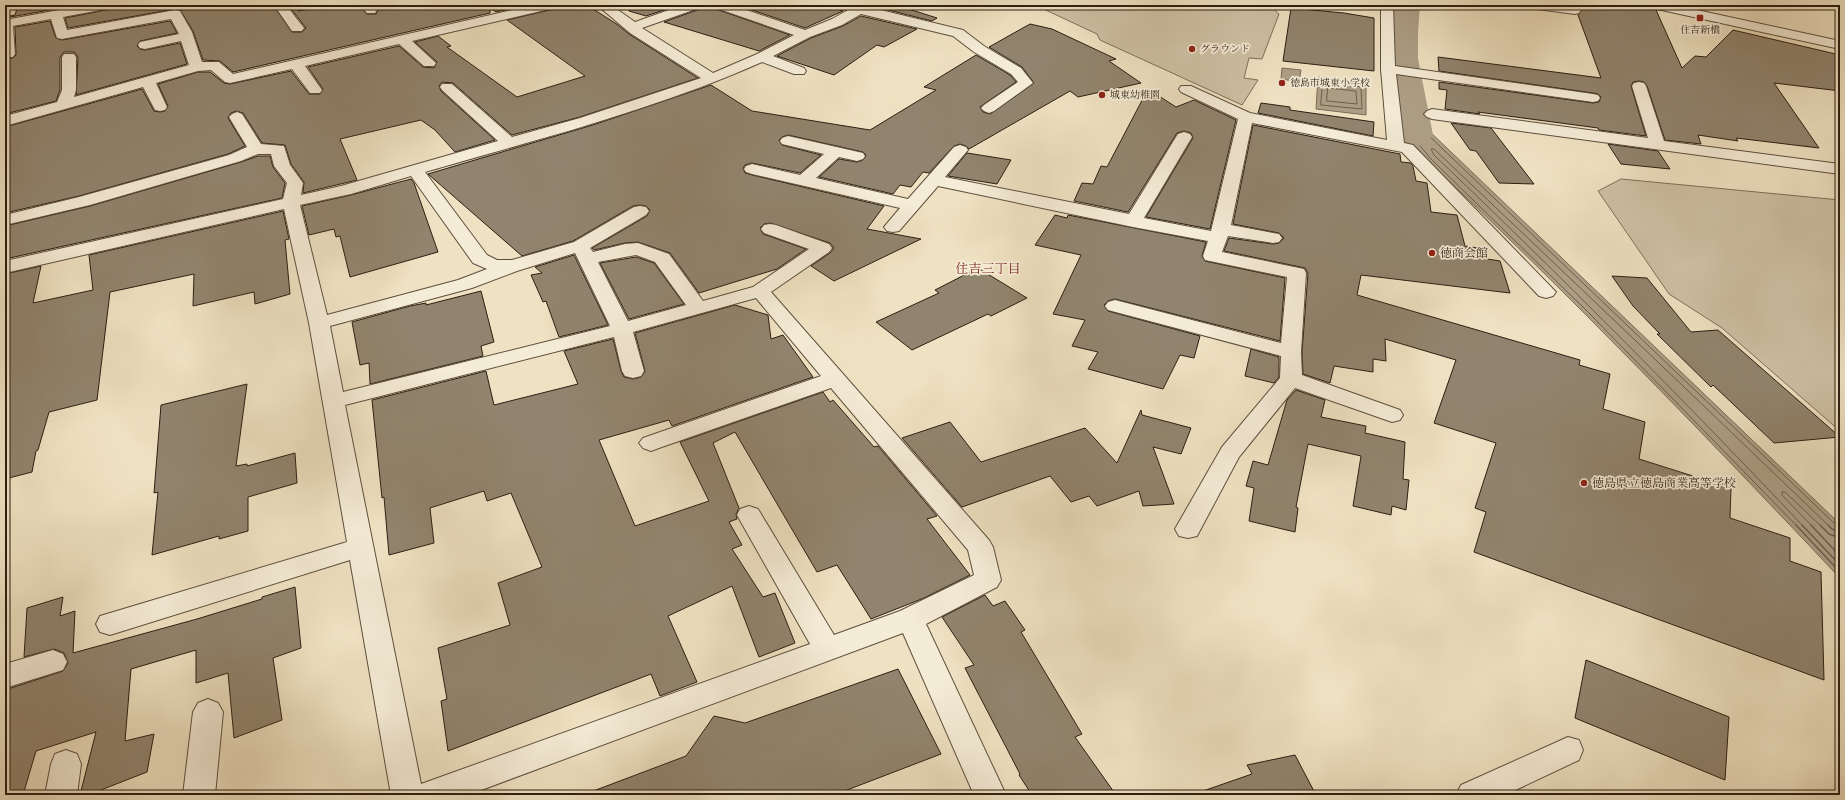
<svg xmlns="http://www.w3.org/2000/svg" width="1845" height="800" viewBox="0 0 1845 800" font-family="'IM FELL Great Primer','Noto Serif JP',serif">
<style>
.green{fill:#cec1a4;stroke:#7d705b}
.water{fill:#ad9f86;stroke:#796b58}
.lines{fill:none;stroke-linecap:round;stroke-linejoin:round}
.shore-far1{stroke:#6c5e4c;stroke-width:1}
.shore{stroke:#6c5e4c;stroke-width:1.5}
.river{fill:#ad9f86;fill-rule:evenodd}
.building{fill:#91846e;stroke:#2c1e12}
.minor-casing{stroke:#5d4f3e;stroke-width:2}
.tertiary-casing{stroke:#5d4f3e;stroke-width:2}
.minor{fill:#f5ecd7;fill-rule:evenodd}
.tertiary{fill:#f5ecd7;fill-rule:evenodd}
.poi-dot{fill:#8f2418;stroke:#f5ecd7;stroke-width:1.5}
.labels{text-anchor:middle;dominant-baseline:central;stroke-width:3.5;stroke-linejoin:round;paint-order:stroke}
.far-poi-label{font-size:10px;fill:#2c1e12;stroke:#f5ecd7;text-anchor:start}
.poi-label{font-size:12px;fill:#2c1e12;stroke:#f5ecd7;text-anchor:start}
.neighbourhood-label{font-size:13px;fill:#7a1f14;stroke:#f5ecd7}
</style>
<rect width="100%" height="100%" fill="#efe2c2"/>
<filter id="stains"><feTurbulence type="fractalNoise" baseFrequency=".005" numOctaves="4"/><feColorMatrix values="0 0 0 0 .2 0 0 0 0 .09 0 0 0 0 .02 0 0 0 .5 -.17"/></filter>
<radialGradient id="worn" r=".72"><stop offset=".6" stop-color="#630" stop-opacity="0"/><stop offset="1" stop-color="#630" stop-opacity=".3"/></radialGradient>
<path class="green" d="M1035,5H1269L1279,14L1262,59L1249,58L1244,78L1258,80L1242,105L1100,40L1097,34Z
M1621,179L1840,200V431L1722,328L1669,294L1598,191Z"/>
<path class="water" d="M1395,57L1414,59L1427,129L1840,524V578C1706,436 1570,295 1428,161L1408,138L1402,117Z
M1282,68L1301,70L1299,82L1281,79Z
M1318,77L1366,83V115L1316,109Z"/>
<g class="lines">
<path class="shore-far1" d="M1402,76L1406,116L1412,136L1431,159L1587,311L1797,526
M1413,77L1425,132L1836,525L1840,526
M1323,82L1361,87L1362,109L1321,105Z
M1328,88L1356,91L1357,104L1327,101Z
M1803,526C1683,399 1560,275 1434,155L1431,149H1434C1566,274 1698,400 1829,526
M1812,526L1782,495V492H1785L1821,526"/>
<path class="shore" d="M1796,525L1840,572
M1802,525L1840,565
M1811,525L1840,556
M1820,525L1829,534L1840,538
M1828,525L1832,529L1840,532
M1837,525L1840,526"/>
<path class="river" d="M1388,5H1420L1418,32V59L1433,135L1427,144L1413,147L1399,144L1393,135L1382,59L1383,32Z"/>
</g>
<path class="building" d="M18,5H78L5,18V17L15,15Z
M131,5H273L292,32H302L306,28L288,5H297L298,11L320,7L322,10L345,5H359L367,14H376L378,10L375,5H527L496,12L490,8V13L233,72L220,61L203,60L193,31L180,10L175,9L68,28L65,18Z
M557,5H587L618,25L629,34L698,78L580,117L512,135L453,83L442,82L439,86L441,91L495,140L455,152L435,130L421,120L340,139L357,180L303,193L304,182L291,164L285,145L262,143L243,113L236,111L231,113L228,118L245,146L228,154L79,196L5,213V127L142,89L154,111L160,112L165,111L168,106L158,84L198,72H210L224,83L230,84L291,71L309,94H320L323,89L308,67L399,46L423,67L434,68L437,62L415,42L438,36L451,46L447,47L517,97L585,76L507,20L554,9Z
M630,5H679L646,16L629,11Z
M702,5H713L716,9L790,35L759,51L664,22L700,9Z
M737,5H838L840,10L843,11L805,28Z
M868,5H896L937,18L932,21Z
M1576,5H1650L1652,9L1656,10L1682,68L1695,56L1706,57L1733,30L1840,55V91L1774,83L1819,148L1736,138L1738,141L1698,135L1701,144L1665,140L1647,86L1644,82L1639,81L1633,82L1631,86L1646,136L1599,130L1598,128L1478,112L1480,114L1445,109L1447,90L1439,89V82L1593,103L1599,102L1601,97L1598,94L1593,93L1439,71L1438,57L1601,78L1578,15L1582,9L1580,6Z
M1291,8L1344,13L1374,18V71L1283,61Z
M861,16L917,29L884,47L877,45L834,75L777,56L811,38L843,26Z
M50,21L56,38L62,40L170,21L177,33L140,41L137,46L140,49L145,50L180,43L187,64L76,95L78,57L74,52H64L60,57V90L56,101L5,114V58H13L16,55L15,27Z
M1030,24L1052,29L1116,59L1109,61L1141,83L1078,97L1070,91L969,149L966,146L960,144L954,146L929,173L923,172L911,187L900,185L893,194L819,177L839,159L857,162L863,160L866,155L863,152L788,135L782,137L779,140L782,145L821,155L800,173L752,163L745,165L743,168L745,173L752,175L884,206L867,229L921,239L834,281L811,266L830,253L834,248L830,243L770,223L764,224L760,228L763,234L806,249L777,269L699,293L670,253L638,242L625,243L594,250L592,248L647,216L650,210L646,206L640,205L633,206L573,241L522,256L428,174L596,124L711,85L752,111L870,130L936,90L924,87L976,55L1010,75L1016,82L980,107L983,112L990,114L1034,83L1022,67L989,47Z
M1148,89L1176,107L1194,100L1236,120L1210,229L1146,217L1193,138L1191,133L1184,131L1177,133L1128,212L1074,201L1082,183L1093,184L1101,166L1107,167Z
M1261,103L1290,107V110L1374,122L1373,136L1258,113Z
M1451,123L1491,128L1534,184L1499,183L1476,151L1470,150Z
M1253,125L1400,154L1401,162L1411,163L1413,166L1416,181L1427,183L1431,212L1457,215L1465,246L1478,248L1481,258L1500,261L1510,293L1361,275L1357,295L1580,360L1579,365L1610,374L1603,409L1645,422L1639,459L1731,488L1730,518L1790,538V561L1821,572L1824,680L1474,552L1486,512L1475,508L1496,443L1434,423L1456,360L1385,339L1386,361L1373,359V372L1334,366L1330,383L1303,374L1302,352L1308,273L1305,268L1224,251L1229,238L1273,244L1279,243L1284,238L1279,233L1233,224Z
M1608,144L1658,151L1670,169L1621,164Z
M967,153L1011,160L997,184L948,176Z
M258,156H270L273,167L285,183L282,198L5,259V226L90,206L241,162Z
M411,179L414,183L438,252L350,277L340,236L336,237L334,229L309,235L302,206L351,195Z
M283,211L289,239L285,240L290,294L255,304L254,292L193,306L194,274L110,292L97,400L49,412L38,450L36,451L32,472L5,479V274L41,266L33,303L93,290L89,255Z
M1055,215L1067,218L1068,215L1206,242L1202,256L1205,261L1285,278L1280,341L1115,299L1108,301L1104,305L1108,311L1200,336L1194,358L1180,355L1163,389L1088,369L1098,352L1072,346L1085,320L1053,314L1081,255L1035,245Z
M574,255L608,325L559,337L546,301L543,302L531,275L542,273L535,267Z
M636,257L654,263L684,304L629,319L600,263Z
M978,268L1027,298L991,316L988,314L912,350L876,322L939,293L935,290Z
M1612,276L1647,278L1691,332L1718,330L1840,437L1774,443L1713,385L1711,387L1657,334H1660L1633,306Z
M481,291L494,342L481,346L483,356L370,384L369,363L360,365L352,322L410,306L426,303V305Z
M735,305L768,315L771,339L783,335L813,377L672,426L669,420L599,440L635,526L709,501L680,442L823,392L830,402L833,400L874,447L878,446L937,516L927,519L970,575L924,598L871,619L837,565L817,572L735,432L713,443L739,508L736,514L737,519L729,522L742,545L732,549L763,597L775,593L795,643L759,657L732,586L668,616L697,682L660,696L651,674L448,751L441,701L447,699L438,648L510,625L498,583L542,567L511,493L487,501L484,491L430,508L434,543L389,555L384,497L382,498L372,400L486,371L494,405L578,384L564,351L613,339L621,371L624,377L633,379L641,377L645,371L635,333Z
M1251,349L1279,357V377L1274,383L1245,376Z
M247,384L236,466L247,464V466L295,453L297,483L248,497V531L219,539V536L152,555L158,492L154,493L161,405Z
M1296,390L1325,400L1321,417L1366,426L1365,433L1405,442L1403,479L1409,480L1406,510L1392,506L1391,515L1353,506L1361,456L1308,444L1296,507L1298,508L1295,532L1249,521L1254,488L1246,486L1253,461L1268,465L1287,400Z
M1141,410L1142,415L1191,428L1181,454L1153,447L1174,504L1143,506L1139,491L1097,506L1089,496L1071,502L1050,476L962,507L902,438L950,422L981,462L1085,428L1117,463Z
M295,587L301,648L273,658L282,720L234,738L228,673L196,683V650L131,669L125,741L154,734L147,772L88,795H80L96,732L36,751L23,795H5V690L63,671L68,663L64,653L54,649L24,657L27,608L63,597L60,616L75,611L73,653L197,619L262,599V597Z
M985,595L993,606L1005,601L1025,630L1021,632L1082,734L1075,737L1116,795H1032L1019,775L1020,774L965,668L974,665L942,617Z
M1586,660L1729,717L1725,780L1575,718Z
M898,669L941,754L834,795H589L588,793L686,756L714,716L745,723Z
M1295,755L1316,795H1203V791L1252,774L1247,765Z"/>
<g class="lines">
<g class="minor-casing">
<path id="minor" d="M86,5H112L110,8L106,9L63,17L67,30L175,10L180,11L192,32L202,62H219L233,74L534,5H556L554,8L412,41L436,63L434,66H424L399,44L305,66L322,90L320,93H310L292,69L230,83L225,82L211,70L198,71L156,83L167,107L165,110L160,111L155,110L143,87L5,126V116L57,102L62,90V57L64,54H74L76,57V90L74,97L189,65L181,41L145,49L140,48L138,45L140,42L179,34L171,19L62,39L57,38L51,19L13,26L15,54L13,57H5V20Z
M274,5H286L304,28L302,31H292Z
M360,5H373L377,10L375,13H367Z
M597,5H611L635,22L683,5H701L699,8L642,28L713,73L757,54L794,35L716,8L714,5H732L805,30L832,19L848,10L841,9L839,5H860L963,30L984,46L1021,68L1033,83L994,111L989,113L984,111L981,108L984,105L1018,82L1011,74L974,52L953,36L861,14L842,25L810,37L773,56L804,68L806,71L804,74H794L762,62C654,110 539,139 425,172L487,255L497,260H512L574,242L634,207L640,206L646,207L649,211L646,215L590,248L593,252L625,244L638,243L669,254L703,301L753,287L809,249L764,233L761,229L764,225L770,224L776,225L829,244L832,248L829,252L771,292L989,540L993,547L1001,580L997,587L926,624L1006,795H974L903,633L468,795H391L350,560L110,635L100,632L96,624L100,616L110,613L347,542L309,323L284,209L5,273V261L283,199L287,183L274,166L271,154H258L241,161L90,205L5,225V215L79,197L229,155L247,147L229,117L232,114L237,112L242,114L261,144L284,146L290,165L303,183L301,195L341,186L498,141L442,90L440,87L442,84H452L512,137L580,118L701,78L630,33ZM411,176L473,263L487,269L458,280L327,315L300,205L351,194ZM575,253L610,326L343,392L330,326L472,288L517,271ZM636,255L655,262L686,305L628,321L598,262ZM756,298L821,376L643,438L639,443L643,448L651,451L659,448L831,388L968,550L974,575L900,611L834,635L758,509L749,506L740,509L737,515L810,644L421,784L345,405L614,337L622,371L625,376L633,378L641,376L644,371L633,332Z
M1381,5H1393L1395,66L1593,94L1598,95L1600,98L1598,101L1593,102L1396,74L1404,143L1413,145L1556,292L1553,296L1546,298L1539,296L1402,152L1252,123L1231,225L1273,233L1279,234L1282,238L1279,242L1273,243L1228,236L1222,252L1304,269L1306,273L1301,352L1302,375L1400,410L1403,415L1400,420L1392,422L1295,388L1239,457L1197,536L1188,538L1179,536L1175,529L1222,447L1280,378L1281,356L1108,310L1105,306L1108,302L1115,300L1281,343L1287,277L1205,260L1203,256L1208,241L1133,227L938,186L899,231L893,232L887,231L884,227L900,208L752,174L746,172L744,169L746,166L752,164L800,175L824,154L782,144L780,141L782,138L788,136L863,153L865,156L863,159L857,161L839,157L816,178L908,199L954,147L960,145L966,147L968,150L945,177L1129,214L1176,137L1178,134L1184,132L1190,134L1192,137L1144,218L1211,231L1238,119L1181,92L1179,89L1181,86H1191L1250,113L1387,140L1381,69Z
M1531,5H1566L1579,7L1581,10L1579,13L1575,14L1537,9L1533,8Z
M1639,82L1644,83L1646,86L1664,141L1840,164V174L1432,119L1427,117L1424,114L1427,111L1432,109L1648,138L1632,86L1634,83Z
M53,650L63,654L67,662L63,670L5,688V664Z
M208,699L218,703L223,712L215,795H183L193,712L198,703Z
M1568,737L1579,740L1583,750L1579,760L1505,795H1456L1461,785Z
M66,750L77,754L81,764L77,795H45L51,764L55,754Z"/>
</g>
<g class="tertiary-casing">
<path id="tertiary" d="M1651,5H1674L1840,41V49L1657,9L1653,8Z"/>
</g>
<use href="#minor" class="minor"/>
<use href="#tertiary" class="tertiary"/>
</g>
<g class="poi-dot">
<rect x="1696" y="14" width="8" height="8" rx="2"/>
<circle cx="1192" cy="49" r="4"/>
<circle cx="1282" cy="83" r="4"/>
<circle cx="1102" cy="95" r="4"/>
<circle cx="1432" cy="253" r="4"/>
<circle cx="1584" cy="483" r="4"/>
</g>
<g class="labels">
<g class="far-poi-label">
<text x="1700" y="30" text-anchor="middle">住吉新橋</text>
<text x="1200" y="49">グラウンド</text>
<text x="1290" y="83">徳島市城東小学校</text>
<text x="1110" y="95">城東幼稚園</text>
</g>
<g class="poi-label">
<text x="1440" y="253">徳商会館</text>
<text x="1592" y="483">徳島県立徳島商業高等学校</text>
</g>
<g class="neighbourhood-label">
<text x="988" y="269">住吉三丁目</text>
</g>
</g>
<rect width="1845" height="800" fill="none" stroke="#efe2c2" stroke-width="20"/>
<rect x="6" y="6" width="1833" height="788" fill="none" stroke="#2c1e12" stroke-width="2"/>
<rect x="10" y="10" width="1825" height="780" fill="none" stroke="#2c1e12"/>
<rect width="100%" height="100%" filter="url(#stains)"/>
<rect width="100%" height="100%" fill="url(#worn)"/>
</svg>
